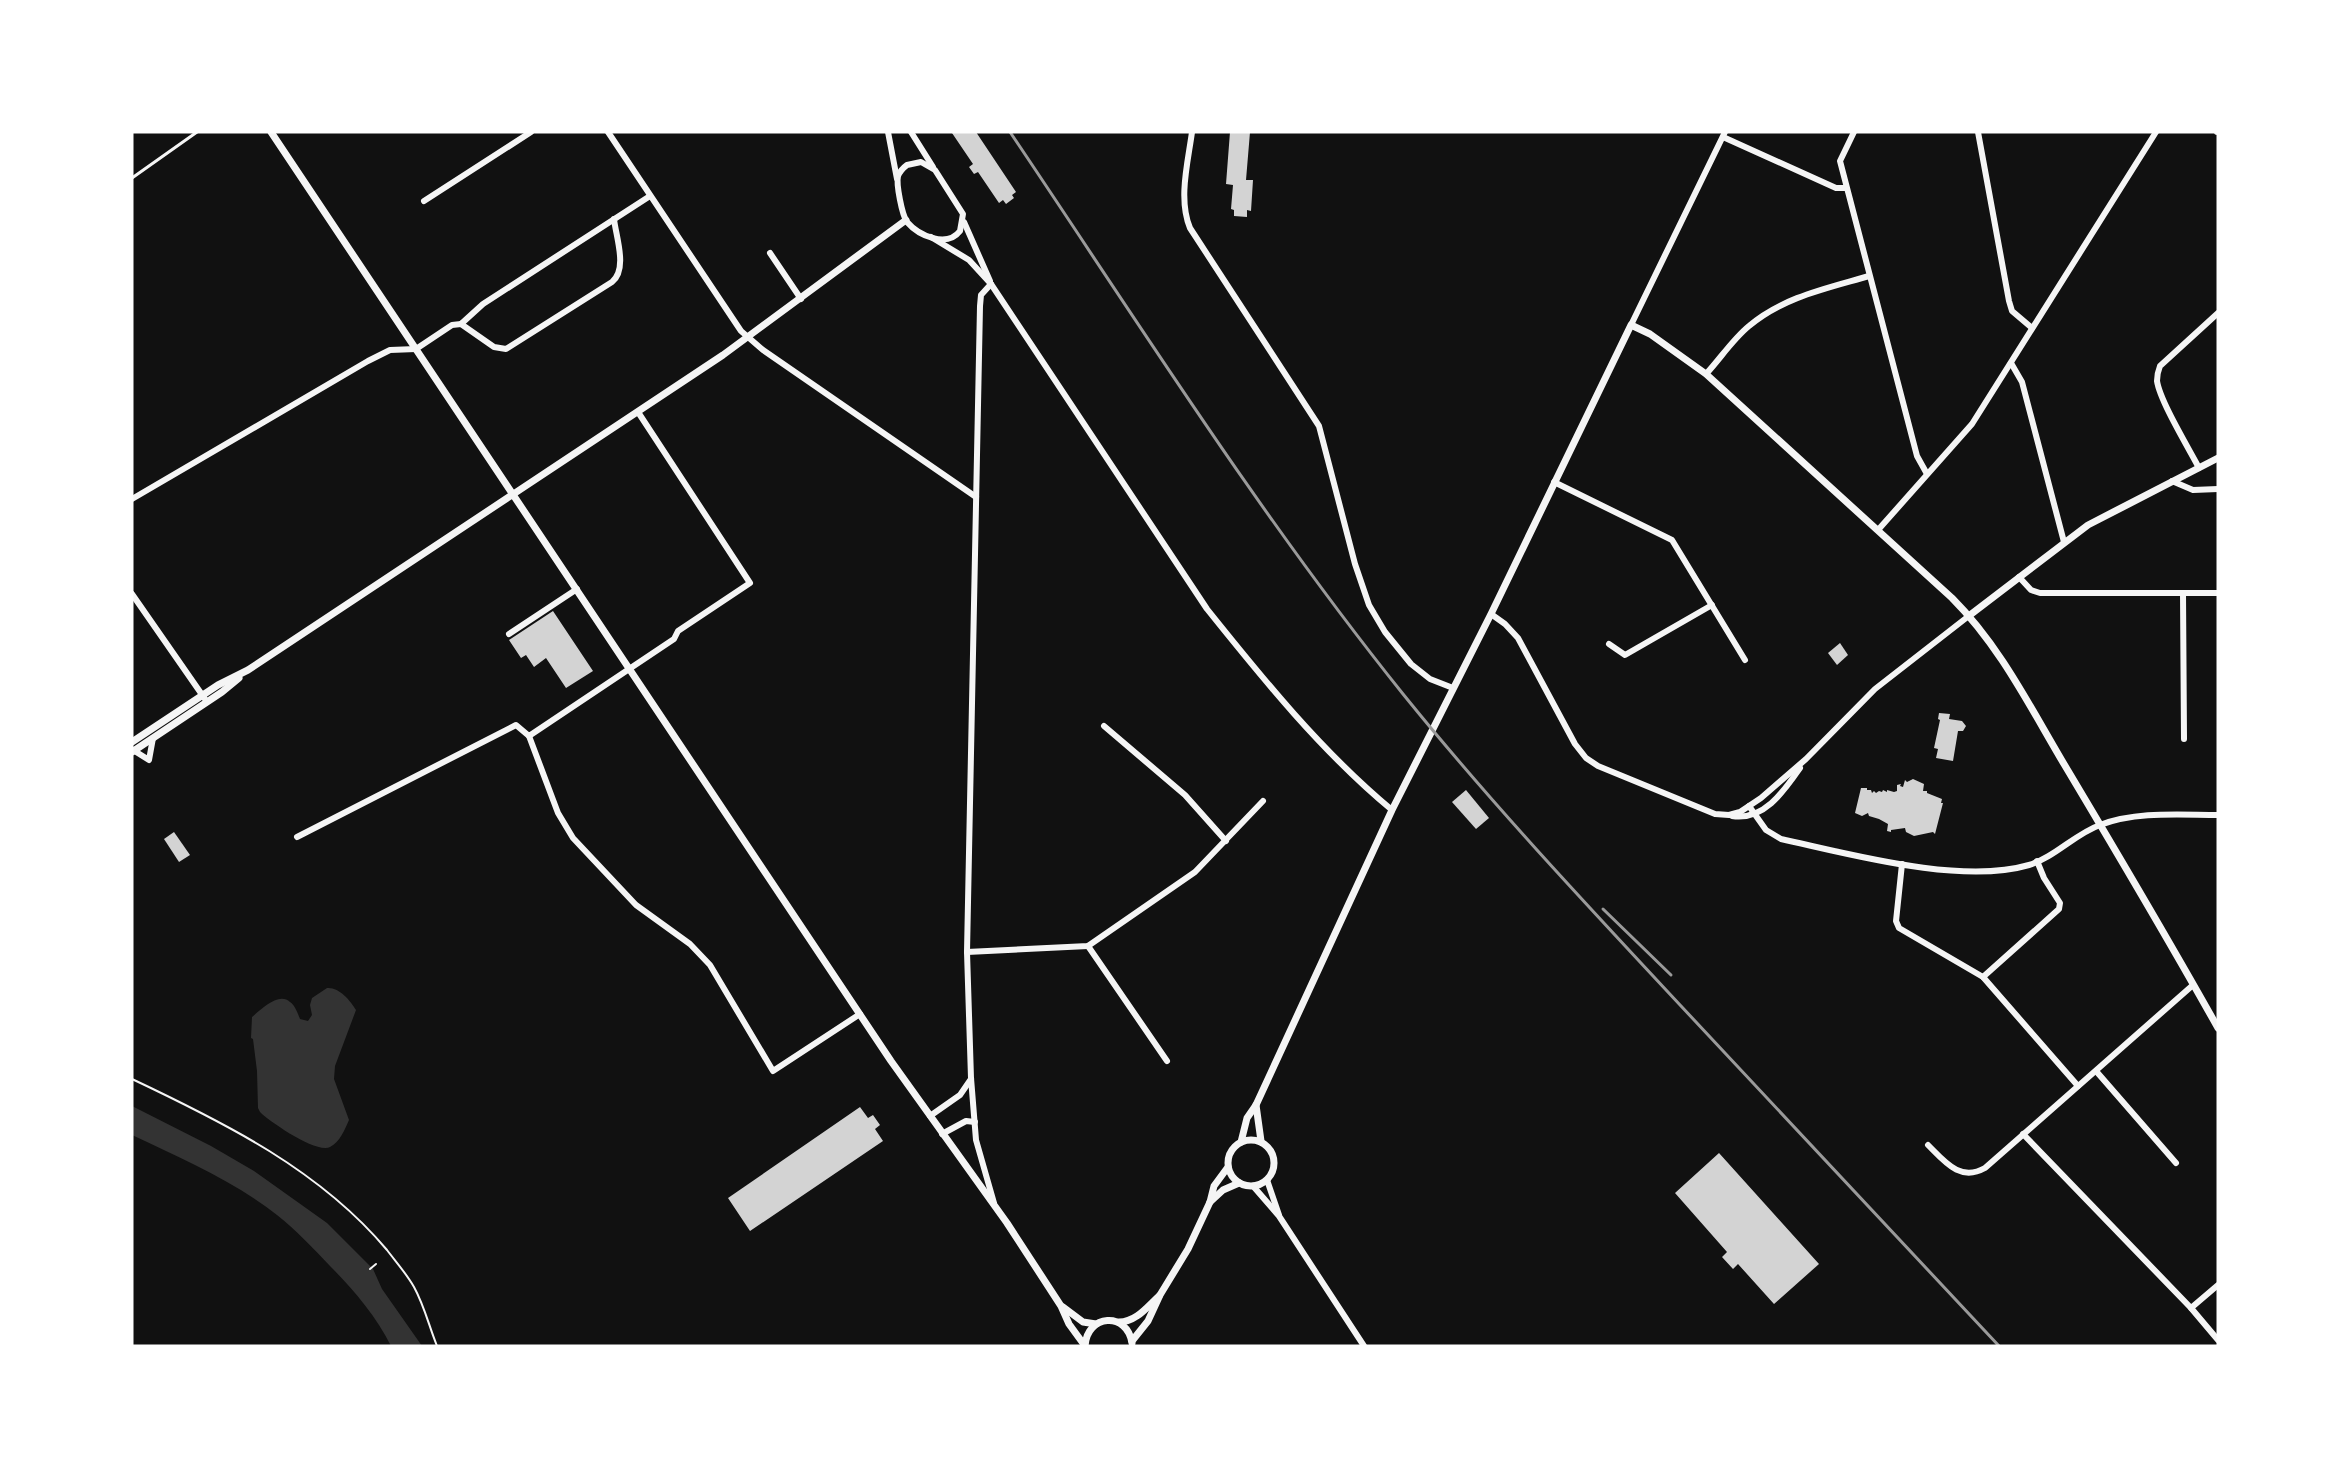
<svg xmlns="http://www.w3.org/2000/svg" width="2350" height="1478" font-family="Overpass,sans-serif">
	<style>
		.water { fill: #333 }
		.building { fill: #d3d3d3 }
		.lines { fill: none; stroke-linecap: round; stroke-linejoin: round }
		.path { stroke: #f5f5f5; stroke-width: 2 }
		.service { stroke: #f5f5f5; stroke-width: 3 }
		.minor { stroke: #f5f5f5; stroke-width: 6 }
		.tertiary { stroke: #f5f5f5; stroke-width: 7 }
		.rail { stroke: #9a9a9a; stroke-width: 3 }
	</style>
	<rect width="100%" height="100%" fill="#111"/>
	<g class="water">
		<path d="M327,988C339,987 350,1000 356,1010L335,1066L334,1079L349,1120C345,1129 340,1142 330,1147C317,1154 270,1122 260,1112L258,1108L257,1071L253,1039L251,1038L252,1017C260,1010 279,991 290,1002C295,1005 298,1014 300,1019L308,1021L312,1015L310,1005L312,998Z"/>
		<path d="M132,1106L211,1146L254,1171L327,1223L373,1269L382,1289L422,1346H391C376,1316 353,1289 330,1266C313,1248 296,1230 277,1215C234,1181 181,1158 132,1135Z"/>
	</g>
	<g class="building">
		<path d="M954,132H976L1016,192L1012,195L1014,198L1006,204L1003,200L999,203L978,172L974,174L969,167L973,164L952,133Z"/>
		<path d="M1230,132H1250L1246,180H1253L1251,211L1247,210V217L1234,216V210L1231,209L1233,185L1226,184Z"/>
		<path d="M553,611L593,671L566,688L546,658L534,667L526,655L521,658L509,640Z"/>
		<path d="M1840,643L1848,655L1837,665L1828,653Z"/>
		<path d="M1939,713L1950,714L1949,719L1962,721L1966,726L1963,731H1958L1953,761L1936,758L1938,749L1934,748L1940,720L1938,719Z"/>
		<path d="M1913,779L1924,784L1923,791H1927V793L1942,799L1941,803H1943L1935,834L1933,832L1914,836L1906,832L1905,828L1891,830V832L1887,831L1888,824L1879,819L1869,816L1868,813L1862,816L1855,813L1861,788H1867V790H1871L1872,793L1874,791L1876,793L1879,791L1882,792L1883,790L1887,792V790L1894,792L1897,791V785L1901,784L1900,786L1903,787L1905,780L1907,782Z"/>
		<path d="M1466,790L1489,818L1476,829L1452,802Z"/>
		<path d="M174,832L190,855L179,862L164,839Z"/>
		<path d="M860,1107L868,1118L873,1115L880,1125L875,1129L883,1141L750,1231L728,1198Z"/>
		<path d="M1719,1153L1819,1264L1774,1304L1738,1264L1733,1269L1722,1257L1727,1252L1675,1193Z"/>
	</g>
	<g class="lines">
		<g class="path">
			<path d="M132,1079C225,1123 320,1170 387,1250C396,1262 406,1273 414,1287C424,1305 429,1326 437,1346"/>
			<path d="M370,1269L376,1264"/>
		</g>
		<path class="service" d="M132,178L197,132"/>
		<g class="minor">
			<path d="M608,132L741,331L763,350L976,497"/>
			<path d="M888,132L897,179"/>
			<path d="M911,132L933,167"/>
			<path d="M1192,132C1188,162 1178,199 1190,228L1319,426L1355,564L1369,605L1385,632L1411,664L1430,679L1453,688"/>
			<path d="M1854,132L1840,161L1917,456L1927,474"/>
			<path d="M1978,132L2009,301L2012,311L2032,328"/>
			<path d="M2217,132H2218"/>
			<path d="M1723,137L1836,188H1846"/>
			<path d="M921,162L935,170L963,214L960,231C947,248 919,236 907,222C902,215 896,184 898,176C900,171 903,168 907,165Z"/>
			<path d="M424,201L531,132"/>
			<path d="M964,222L990,281"/>
			<path d="M931,237L969,260L991,284L1207,609C1263,679 1322,752 1392,810"/>
			<path d="M770,253L801,299"/>
			<path d="M991,284L981,295L980,306L967,952L971,1078L976,1140L994,1203"/>
			<path d="M461,324L494,347L506,349L612,282C628,269 616,237 614,219"/>
			<path d="M1631,325L1725,132"/>
			<path d="M2011,363L2022,382L2064,542"/>
			<path d="M1706,374C1720,359 1733,339 1749,326C1783,297 1828,288 1869,276"/>
			<path d="M2199,468C2188,447 2160,401 2157,381C2157,376 2158,371 2160,366L2218,313"/>
			<path d="M2172,481L2193,490L2218,489"/>
			<path d="M1554,482L1672,540L1745,660"/>
			<path d="M132,499L368,361L390,350L416,349L452,325L461,324L483,304L650,196"/>
			<path d="M1878,530L1972,424L2156,132"/>
			<path d="M2019,577L2031,590L2040,593H2218"/>
			<path d="M2183,593L2184,739"/>
			<path d="M132,594L205,699"/>
			<path d="M1491,614L1505,624L1518,638L1575,744L1586,758L1598,766L1715,814L1729,815L1740,812L1761,798L1806,759L1875,689L1970,615"/>
			<path d="M509,634L577,589"/>
			<path d="M1609,644L1625,655L1712,605"/>
			<path d="M1104,726L1185,795L1226,841"/>
			<path d="M529,736L558,813L573,838L636,905L690,944L710,965L773,1071L860,1014"/>
			<path d="M133,750L149,760L153,738"/>
			<path d="M1749,806L1766,830L1781,839C1850,854 1961,885 2029,865C2055,857 2075,834 2100,825C2137,811 2180,815 2218,815"/>
			<path d="M1732,816C1764,821 1784,791 1800,768"/>
			<path d="M297,837L516,725L529,736L674,639L678,631L750,583L638,412"/>
			<path d="M1902,864L1896,921L1899,928L1983,977L2078,1086"/>
			<path d="M1088,946L1167,1061"/>
			<path d="M967,952L1088,946L1195,872L1263,801"/>
			<path d="M1983,977L2059,909L2060,903L2044,878L2037,861"/>
			<path d="M2096,1071L2176,1163"/>
			<path d="M930,1116L960,1095L971,1079"/>
			<path d="M942,1134L966,1121L975,1122"/>
			<path d="M2023,1134L2191,1308L2218,1340"/>
			<path d="M1928,1145C1945,1162 1960,1182 1985,1168L2193,985"/>
			<path d="M1267,1180L1279,1215"/>
			<path d="M1253,1186L1279,1216L1364,1346"/>
			<path d="M2191,1308L2218,1285"/>
		</g>
		<g class="tertiary">
			<path d="M271,132L891,1061L1007,1223L1061,1306L1069,1324L1085,1346"/>
			<path d="M1970,615L2088,525L2218,458"/>
			<path d="M132,742L218,685L248,670L723,355L906,220"/>
			<path d="M132,752L222,692L239,678"/>
			<path d="M1256,1105L1261,1141"/>
			<circle cx="1251" cy="1163" r="23"/>
			<path d="M1241,1142L1247,1118L1256,1105L1392,810L1491,614L1631,325L1650,334L1706,374L1952,598C2000,646 2030,707 2064,764C2116,851 2168,939 2218,1028"/>
			<path d="M1210,1202L1223,1190L1239,1183"/>
			<path d="M1063,1307L1083,1322L1096,1324"/>
			<path d="M1119,1322C1136,1322 1147,1307 1159,1296"/>
			<path d="M1132,1341L1148,1321L1160,1295L1188,1249L1210,1202L1214,1186L1228,1167"/>
			<path d="M1085,1346C1087,1314 1127,1311 1132,1343"/>
		</g>
		<g class="rail">
			<path d="M1010,132C1138,322 1260,516 1403,694C1491,803 1586,904 1681,1006C1787,1119 1893,1232 1999,1346"/>
			<path d="M1603,909L1671,975"/>
		</g>
	</g>
	<rect width="2350" height="1478" fill="none" stroke="#ffffff" stroke-width="267"/>
</svg>
